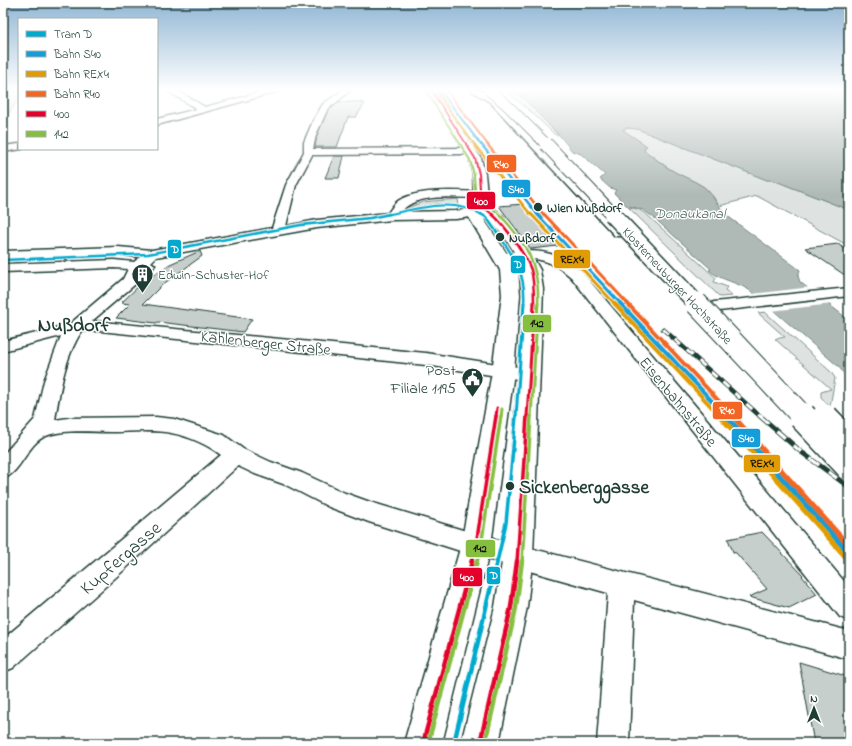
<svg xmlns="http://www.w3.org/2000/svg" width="852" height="746" font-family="'Indie Flower',sans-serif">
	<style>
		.green { fill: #dee3e2; stroke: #7e908b }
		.water { fill: #afbab7; stroke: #758883 }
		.pier { fill: #fff }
		.building { fill: #c7cfcc; stroke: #1f3d34 }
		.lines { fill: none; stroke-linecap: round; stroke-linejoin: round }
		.minor-casing { stroke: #1f3d34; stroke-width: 3 }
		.major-casing { stroke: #1f3d34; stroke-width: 3 }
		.minor { fill: #fff; fill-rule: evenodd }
		.major { fill: #fff; fill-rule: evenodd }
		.rail-far1-casing { stroke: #1f3d34; stroke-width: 4.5 }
		.rail-casing { stroke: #1f3d34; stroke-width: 5 }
		.rail-far1 { stroke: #fff; stroke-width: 3; stroke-dasharray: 8; stroke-linecap: butt }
		.rail { stroke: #fff; stroke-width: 3.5; stroke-dasharray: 11; stroke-linecap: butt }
		.highway-bridge-far4-casing { stroke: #1f3d34; stroke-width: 12; stroke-linecap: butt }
		.highway-bridge-far3-casing { stroke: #1f3d34; stroke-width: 15; stroke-linecap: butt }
		.highway-bridge-far2-casing { stroke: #1f3d34; stroke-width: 19; stroke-linecap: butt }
		.highway-bridge-far1-casing { stroke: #1f3d34; stroke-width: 24; stroke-linecap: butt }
		.highway-bridge-casing { stroke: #1f3d34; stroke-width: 30; stroke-linecap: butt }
		.highway-bridge-far4 { stroke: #fff; stroke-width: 10 }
		.highway-bridge-far3 { stroke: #fff; stroke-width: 13 }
		.highway-bridge-far2 { stroke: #fff; stroke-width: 16 }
		.highway-bridge-far1 { stroke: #fff; stroke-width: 22 }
		.highway-bridge { stroke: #fff; stroke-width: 27 }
		.bus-1-far5-casing { stroke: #fff; stroke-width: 3 }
		.bus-1-far4-casing { stroke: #fff; stroke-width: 4 }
		.bus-1-far3-casing { stroke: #fff; stroke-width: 5 }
		.bus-1-far2-casing { stroke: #fff; stroke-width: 6 }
		.bus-1-far1-casing { stroke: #fff; stroke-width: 6 }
		.bus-1-casing { stroke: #fff; stroke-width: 8 }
		.bus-2-far5-casing { stroke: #fff; stroke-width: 3 }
		.bus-2-far4-casing { stroke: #fff; stroke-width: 4 }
		.bus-2-far3-casing { stroke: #fff; stroke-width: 5 }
		.bus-2-far2-casing { stroke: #fff; stroke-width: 6 }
		.bus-2-far1-casing { stroke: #fff; stroke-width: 6 }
		.bus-2-casing { stroke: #fff; stroke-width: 8 }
		.bus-1-far5 { stroke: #e4002b; stroke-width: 1.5 }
		.bus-1-far4 { stroke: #e4002b; stroke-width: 2 }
		.bus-1-far3 { stroke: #e4002b; stroke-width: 2.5 }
		.bus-1-far2 { stroke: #e4002b; stroke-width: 3 }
		.bus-1-far1 { stroke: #e4002b; stroke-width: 3.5 }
		.bus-1 { stroke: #e4002b; stroke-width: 4.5 }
		.bus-2-far5 { stroke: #86bf3f; stroke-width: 1.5 }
		.bus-2-far4 { stroke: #86bf3f; stroke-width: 2 }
		.bus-2-far3 { stroke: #86bf3f; stroke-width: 2.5 }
		.bus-2-far2 { stroke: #86bf3f; stroke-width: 3 }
		.bus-2-far1 { stroke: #86bf3f; stroke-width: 3.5 }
		.bus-2 { stroke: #86bf3f; stroke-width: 4.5 }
		.rail-1-far4-casing { stroke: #fff; stroke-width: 3.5 }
		.rail-1-far3-casing { stroke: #fff; stroke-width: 4.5 }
		.rail-1-far2-casing { stroke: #fff; stroke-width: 5.5 }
		.rail-1-far1-casing { stroke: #fff; stroke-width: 7 }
		.rail-1-casing { stroke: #fff; stroke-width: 8 }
		.rail-2-far4-casing { stroke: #fff; stroke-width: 3.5 }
		.rail-2-far3-casing { stroke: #fff; stroke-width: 4.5 }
		.rail-2-far2-casing { stroke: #fff; stroke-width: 5.5 }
		.rail-2-far1-casing { stroke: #fff; stroke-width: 7 }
		.rail-2-casing { stroke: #fff; stroke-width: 8 }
		.rail-3-far4-casing { stroke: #fff; stroke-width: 3.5 }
		.rail-3-far3-casing { stroke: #fff; stroke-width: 4.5 }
		.rail-3-far2-casing { stroke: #fff; stroke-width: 5.5 }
		.rail-3-far1-casing { stroke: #fff; stroke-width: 7 }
		.rail-3-casing { stroke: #fff; stroke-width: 8 }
		.rail-1-far4 { stroke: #159dd9; stroke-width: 2 }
		.rail-1-far3 { stroke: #159dd9; stroke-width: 2.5 }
		.rail-1-far2 { stroke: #159dd9; stroke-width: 3 }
		.rail-1-far1 { stroke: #159dd9; stroke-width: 4 }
		.rail-1 { stroke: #159dd9; stroke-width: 5 }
		.rail-2-far4 { stroke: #e19c05; stroke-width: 2 }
		.rail-2-far3 { stroke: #e19c05; stroke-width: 2.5 }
		.rail-2-far2 { stroke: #e19c05; stroke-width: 3 }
		.rail-2-far1 { stroke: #e19c05; stroke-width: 4 }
		.rail-2 { stroke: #e19c05; stroke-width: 5 }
		.rail-3-far4 { stroke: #f26522; stroke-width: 2 }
		.rail-3-far3 { stroke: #f26522; stroke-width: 2.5 }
		.rail-3-far2 { stroke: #f26522; stroke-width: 3 }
		.rail-3-far1 { stroke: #f26522; stroke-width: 4 }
		.rail-3 { stroke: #f26522; stroke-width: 5 }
		.tram-1-far4-casing { stroke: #fff; stroke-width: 4 }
		.tram-1-far3-casing { stroke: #fff; stroke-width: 5 }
		.tram-1-far2-casing { stroke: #fff; stroke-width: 6 }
		.tram-1-far1-casing { stroke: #fff; stroke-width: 6 }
		.tram-1-casing { stroke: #fff; stroke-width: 8 }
		.tram-1-far4 { stroke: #00a9ce; stroke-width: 2 }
		.tram-1-far3 { stroke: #00a9ce; stroke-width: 2.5 }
		.tram-1-far2 { stroke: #00a9ce; stroke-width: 3 }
		.tram-1-far1 { stroke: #00a9ce; stroke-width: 3.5 }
		.tram-1 { stroke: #00a9ce; stroke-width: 4.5 }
		.stop-dot { fill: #1f3d34; stroke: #fff; stroke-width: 1.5 }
		.labels { text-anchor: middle; stroke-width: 3; stroke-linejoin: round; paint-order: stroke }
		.far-stop-label { font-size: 13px; font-weight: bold; fill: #1f3d34; stroke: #fff; text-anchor: start }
		.far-poi-label { font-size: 13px; fill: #1f3d34; stroke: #fff; text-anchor: start }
		.far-street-label { font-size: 13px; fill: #1f3d34; stroke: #fff }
		.far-water-label { font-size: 14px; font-style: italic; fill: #4a625b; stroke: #fff }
		.street-label { font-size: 16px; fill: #1f3d34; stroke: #fff }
		.poi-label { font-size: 16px; fill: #1f3d34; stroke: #fff; text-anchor: end }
		.near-stop-label { font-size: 19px; font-weight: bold; fill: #1f3d34; stroke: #fff; text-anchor: start }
		.near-street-label { font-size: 19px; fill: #1f3d34; stroke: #fff }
		.district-label { font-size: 20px; font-weight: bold; fill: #1f3d34; stroke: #fff }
		.line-badge { stroke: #fff; stroke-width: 1.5 }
		.badge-label { font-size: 11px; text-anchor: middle; font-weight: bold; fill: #fff }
		.pale-badge-label { font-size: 11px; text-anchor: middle; font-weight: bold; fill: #111 }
	</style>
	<rect width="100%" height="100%" fill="#fff"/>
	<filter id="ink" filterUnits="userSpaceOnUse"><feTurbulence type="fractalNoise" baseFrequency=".025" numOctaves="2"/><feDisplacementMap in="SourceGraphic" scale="8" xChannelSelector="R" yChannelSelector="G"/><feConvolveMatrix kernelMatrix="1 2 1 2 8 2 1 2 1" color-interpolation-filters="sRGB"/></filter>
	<g filter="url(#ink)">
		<g class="green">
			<path d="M3,90H19V98L7,116H3Z"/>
			<path d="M504,90C523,90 545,122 558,135H555L529,110Z"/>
			<path d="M624,128L637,129L767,180H773L849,210V246L757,196L719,206C706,182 693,183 673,171C663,165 654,157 645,151L644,148L623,130Z"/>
			<path d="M458,199L459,206L436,204L404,210L405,206L410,207L423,202L433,201Z"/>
			<path d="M628,207L638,209L646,214L716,278L714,282L727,287L725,290L732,296L720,297Z"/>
			<path d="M765,312L831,372L835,378L830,407L821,397V392L831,389L775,339L785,337L758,313Z"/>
		</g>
		<path class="water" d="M512,90H849V210L773,180H767L637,129L627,128L623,130L647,146L644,148L645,151C654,157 663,166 673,171C683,177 694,180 704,187C713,194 716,205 724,211L722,212L800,270L798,276L800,282L849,320V405L846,402C848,385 850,380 838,366L752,292C739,282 721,281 709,270L711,269L653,217L643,210L626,205L614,193L616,190L610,188L600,179L605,175L581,154L572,151L560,136L523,98Z"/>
		<path class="pier" d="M811,287L832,304L771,311L752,294Z"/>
		<g class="building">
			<path d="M339,102H361L360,103H365L356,117H348L337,147H315L317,135L328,111Z"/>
			<path d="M334,156H344L339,178H325Z"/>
			<path d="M524,204L558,246L531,249L499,206Z"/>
			<path d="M838,244L849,252V278L805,248Z"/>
			<path d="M200,251L202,256L162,285L143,304L252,319L243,332L158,322L156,323L116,318L130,304L121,303L144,281L170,264Z"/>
			<path d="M762,532L803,575L802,576L817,594L789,608L749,597L767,589L736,553L733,552L728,539Z"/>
			<path d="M799,662L849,677V743H814Z"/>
		</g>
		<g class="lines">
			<defs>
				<g id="minor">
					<path d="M166,90H176L205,107L270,90H284L157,125V119L197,109Z"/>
					<path d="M343,90H351L327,110L316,135L313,149L471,148L476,151L471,154L312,155L296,185L286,226L317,220L388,213C391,209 394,204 398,201C416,188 459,191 480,192L484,193L486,195L484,197L480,198C457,198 416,192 401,212L456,211L489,207L493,208L495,211L493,214L456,219L392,220L317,228L156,257L151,262L155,265L153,268L142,270L141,271L146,275L92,321L426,353L530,369L536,371L539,375L536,379L530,381L426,365L100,331H82C65,356 60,390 55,420L68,418L156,417L174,419L224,435L243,449L271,462L302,473L345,493L370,502L476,534L849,631V659L634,600L629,743H597L608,593L476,556L369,522L329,507L286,485L255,474L238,466L124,570L13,668L3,672V639L221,455C208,445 189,436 171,433C151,429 130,432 110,432C90,432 65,429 46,436C27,443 22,472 3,479V455L35,419L44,381L61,336L3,351V341L45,331L71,323L123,279L128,269L114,268L3,272V264L114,260L134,262L140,257L118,255L3,259V251L118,247L152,250L272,228L286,185L304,152V142L313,121L323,104Z"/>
					<path d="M470,90H480L496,98L625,230L626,233L625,236H615L490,102Z"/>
					<path d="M19,144V149H22L3,152V146Z"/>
					<path d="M522,251C546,250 563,256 581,271L849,587V621L840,617L571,277C547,256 531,257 501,261L496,260L494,257L496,254Z"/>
					<path d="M849,288V296L719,311C714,317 711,318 703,316L701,313L709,304L714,302Z"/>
				</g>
				<path id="major" d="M427,90H436L481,158L485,174L488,204L503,216L531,254L540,270L543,289L533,556L527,607L499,743H461L495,607L503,556L525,289C524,283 524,276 522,270C517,251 497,226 482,213L485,221L518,270L520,295L514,372L491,545L442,743H404L461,545L492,372L502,295L500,270L467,214L474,205L473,174L469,158Z"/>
			</defs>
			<use href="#minor" class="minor-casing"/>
			<use href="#major" class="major-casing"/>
			<use href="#minor" class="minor"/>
			<use href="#major" class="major"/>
			<defs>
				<path id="rail-far1" d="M663,329L761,417"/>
				<path id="rail" d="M760,416L800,451L849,487"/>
			</defs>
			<use href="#rail-far1" class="rail-far1-casing"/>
			<use href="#rail" class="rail-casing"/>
			<use href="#rail-far1" class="rail-far1"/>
			<use href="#rail" class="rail"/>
			<defs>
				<path id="highway-bridge-far4" d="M489,90L507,105L547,145"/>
				<path id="highway-bridge-far3" d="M546,144L613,215"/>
				<path id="highway-bridge-far2" d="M612,214L697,304"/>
				<path id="highway-bridge-far1" d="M696,303L803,417"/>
				<g id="highway-bridge">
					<path d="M802,416L849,466"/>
					<path d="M825,418L849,443"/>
				</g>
			</defs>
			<use href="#highway-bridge-far4" class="highway-bridge-far4-casing"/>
			<use href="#highway-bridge-far3" class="highway-bridge-far3-casing"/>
			<use href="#highway-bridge-far2" class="highway-bridge-far2-casing"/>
			<use href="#highway-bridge-far1" class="highway-bridge-far1-casing"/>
			<use href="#highway-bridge" class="highway-bridge-casing"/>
			<use href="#highway-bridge-far4" class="highway-bridge-far4"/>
			<use href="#highway-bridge-far3" class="highway-bridge-far3"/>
			<use href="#highway-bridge-far2" class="highway-bridge-far2"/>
			<use href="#highway-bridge-far1" class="highway-bridge-far1"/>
			<use href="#highway-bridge" class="highway-bridge"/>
			<defs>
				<path id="bus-1-far5" d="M431,90L467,145"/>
				<g id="bus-1-far4">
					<path d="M466,144L475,158L479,174L481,205"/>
					<path d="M481,205L493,215"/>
				</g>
				<path id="bus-1-far3" d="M492,214C504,224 526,255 531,270C534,280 534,293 534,304"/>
				<g id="bus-1-far2">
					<path d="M496,417L497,408"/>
					<path d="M527,417L534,303"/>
				</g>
				<g id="bus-1-far1">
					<path d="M471,562L476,545L496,416"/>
					<path d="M517,562L527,416"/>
				</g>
				<g id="bus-1">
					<path d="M423,743L472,561"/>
					<path d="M480,743L511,607L517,561"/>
				</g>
				<path id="bus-2-far5" d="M427,93L461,145"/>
				<g id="bus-2-far4">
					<path d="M460,144L470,160L474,175L476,205"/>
					<path d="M484,201L500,215"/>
				</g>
				<path id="bus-2-far3" d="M499,214C525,241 540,265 538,304"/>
				<g id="bus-2-far2">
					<path d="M501,417L502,409"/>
					<path d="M531,417L538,303"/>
				</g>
				<g id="bus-2-far1">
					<path d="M477,562L481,546L501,416"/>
					<path d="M522,562L531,416"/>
				</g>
				<g id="bus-2">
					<path d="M428,743L477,561"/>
					<path d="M485,743L516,608L522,561"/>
				</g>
			</defs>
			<use href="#bus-1-far5" class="bus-1-far5-casing"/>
			<use href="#bus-1-far4" class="bus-1-far4-casing"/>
			<use href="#bus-1-far3" class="bus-1-far3-casing"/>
			<use href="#bus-1-far2" class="bus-1-far2-casing"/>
			<use href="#bus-1-far1" class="bus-1-far1-casing"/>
			<use href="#bus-1" class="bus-1-casing"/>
			<use href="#bus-2-far5" class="bus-2-far5-casing"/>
			<use href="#bus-2-far4" class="bus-2-far4-casing"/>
			<use href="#bus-2-far3" class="bus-2-far3-casing"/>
			<use href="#bus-2-far2" class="bus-2-far2-casing"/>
			<use href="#bus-2-far1" class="bus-2-far1-casing"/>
			<use href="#bus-2" class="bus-2-casing"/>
			<use href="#bus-1-far5" class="bus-1-far5"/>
			<use href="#bus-1-far4" class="bus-1-far4"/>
			<use href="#bus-1-far3" class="bus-1-far3"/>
			<use href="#bus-1-far2" class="bus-1-far2"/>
			<use href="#bus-1-far1" class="bus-1-far1"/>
			<use href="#bus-1" class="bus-1"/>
			<use href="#bus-2-far5" class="bus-2-far5"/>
			<use href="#bus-2-far4" class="bus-2-far4"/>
			<use href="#bus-2-far3" class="bus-2-far3"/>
			<use href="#bus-2-far2" class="bus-2-far2"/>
			<use href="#bus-2-far1" class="bus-2-far1"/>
			<use href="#bus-2" class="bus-2"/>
			<defs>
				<path id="rail-1-far4" d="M440,90L481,145"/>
				<path id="rail-1-far3" d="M481,144L538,215"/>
				<path id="rail-1-far2" d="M537,214L621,304"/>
				<path id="rail-1-far1" d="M620,303L727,417"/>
				<path id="rail-1" d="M726,416L849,553"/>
				<path id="rail-2-far4" d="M436,93L475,145"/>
				<path id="rail-2-far3" d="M474,144L531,215"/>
				<path id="rail-2-far2" d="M531,214L615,304"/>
				<path id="rail-2-far1" d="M614,303L721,417"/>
				<path id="rail-2" d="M720,416L845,556"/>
				<path id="rail-3-far4" d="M446,90L488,145"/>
				<path id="rail-3-far3" d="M487,144L544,215"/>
				<path id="rail-3-far2" d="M544,214L628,304"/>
				<path id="rail-3-far1" d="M627,303L734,417"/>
				<path id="rail-3" d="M733,416L849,546"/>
			</defs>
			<use href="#rail-1-far4" class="rail-1-far4-casing"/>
			<use href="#rail-1-far3" class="rail-1-far3-casing"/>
			<use href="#rail-1-far2" class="rail-1-far2-casing"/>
			<use href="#rail-1-far1" class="rail-1-far1-casing"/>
			<use href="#rail-1" class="rail-1-casing"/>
			<use href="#rail-2-far4" class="rail-2-far4-casing"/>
			<use href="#rail-2-far3" class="rail-2-far3-casing"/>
			<use href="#rail-2-far2" class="rail-2-far2-casing"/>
			<use href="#rail-2-far1" class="rail-2-far1-casing"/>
			<use href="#rail-2" class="rail-2-casing"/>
			<use href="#rail-3-far4" class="rail-3-far4-casing"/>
			<use href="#rail-3-far3" class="rail-3-far3-casing"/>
			<use href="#rail-3-far2" class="rail-3-far2-casing"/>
			<use href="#rail-3-far1" class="rail-3-far1-casing"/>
			<use href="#rail-3" class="rail-3-casing"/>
			<use href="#rail-1-far4" class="rail-1-far4"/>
			<use href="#rail-1-far3" class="rail-1-far3"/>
			<use href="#rail-1-far2" class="rail-1-far2"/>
			<use href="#rail-1-far1" class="rail-1-far1"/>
			<use href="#rail-1" class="rail-1"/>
			<use href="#rail-2-far4" class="rail-2-far4"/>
			<use href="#rail-2-far3" class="rail-2-far3"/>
			<use href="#rail-2-far2" class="rail-2-far2"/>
			<use href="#rail-2-far1" class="rail-2-far1"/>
			<use href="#rail-2" class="rail-2"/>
			<use href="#rail-3-far4" class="rail-3-far4"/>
			<use href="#rail-3-far3" class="rail-3-far3"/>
			<use href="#rail-3-far2" class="rail-3-far2"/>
			<use href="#rail-3-far1" class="rail-3-far1"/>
			<use href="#rail-3" class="rail-3"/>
			<defs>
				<path id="tram-1-far4" d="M385,215C416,209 453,197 482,215"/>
				<g id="tram-1-far3">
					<path d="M481,214L487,218C506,247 527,267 524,304"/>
					<path d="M3,260L148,254L301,225L370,218L390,214"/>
				</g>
				<path id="tram-1-far2" d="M516,417L524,303"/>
				<path id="tram-1-far1" d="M497,562L506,523L516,416"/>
				<path id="tram-1" d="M454,743L497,561"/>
			</defs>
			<use href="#tram-1-far4" class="tram-1-far4-casing"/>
			<use href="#tram-1-far3" class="tram-1-far3-casing"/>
			<use href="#tram-1-far2" class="tram-1-far2-casing"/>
			<use href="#tram-1-far1" class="tram-1-far1-casing"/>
			<use href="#tram-1" class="tram-1-casing"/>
			<use href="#tram-1-far4" class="tram-1-far4"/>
			<use href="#tram-1-far3" class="tram-1-far3"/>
			<use href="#tram-1-far2" class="tram-1-far2"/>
			<use href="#tram-1-far1" class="tram-1-far1"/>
			<use href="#tram-1" class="tram-1"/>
		</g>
	</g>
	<linearGradient id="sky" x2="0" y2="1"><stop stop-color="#91b6d4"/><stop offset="0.46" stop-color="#fff"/><stop offset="1" stop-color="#fff" stop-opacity="0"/></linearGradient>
	<rect width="852" height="195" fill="url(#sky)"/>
	<defs>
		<symbol id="building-pin" viewBox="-11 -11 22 30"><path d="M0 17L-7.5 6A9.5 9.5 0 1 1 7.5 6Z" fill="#1f3d34" stroke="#fff"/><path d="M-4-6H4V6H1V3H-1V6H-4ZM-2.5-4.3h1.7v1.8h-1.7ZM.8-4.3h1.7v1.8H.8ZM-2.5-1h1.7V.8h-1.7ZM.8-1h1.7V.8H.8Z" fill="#fff"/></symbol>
		<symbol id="civic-pin" viewBox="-11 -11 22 30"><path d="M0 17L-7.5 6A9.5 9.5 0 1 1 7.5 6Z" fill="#1f3d34" stroke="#fff"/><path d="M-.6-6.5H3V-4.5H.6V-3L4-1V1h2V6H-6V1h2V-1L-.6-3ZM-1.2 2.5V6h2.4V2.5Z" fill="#fff"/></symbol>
	</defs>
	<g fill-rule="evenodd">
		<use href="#building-pin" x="130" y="262" width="25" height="34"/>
		<use href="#civic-pin" x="460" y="366" width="25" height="34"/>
	</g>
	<g class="stop-dot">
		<circle cx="538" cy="207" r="5"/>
		<circle cx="500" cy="237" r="5"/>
		<circle cx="510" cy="486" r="5"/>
	</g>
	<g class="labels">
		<g class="far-stop-label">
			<text x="547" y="212">Wien Nußdorf</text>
			<text x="509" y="242">Nußdorf</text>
		</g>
		<g class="far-poi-label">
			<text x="158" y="279">Edwin-Schuster-Hof</text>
		</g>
		<g class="far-street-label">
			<text transform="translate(678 285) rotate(47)" y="5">Klosterneuburger Hochstraße</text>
		</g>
		<g class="far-water-label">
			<text x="690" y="218">Donaukanal</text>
		</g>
		<g class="street-label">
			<text transform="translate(266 342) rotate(6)" y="6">Kahlenberger Straße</text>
			<text transform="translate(679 401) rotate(50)" y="6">Eisenbahnstraße</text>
		</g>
		<g class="poi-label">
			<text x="456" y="375">Post<tspan x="456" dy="18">Filiale 1195</tspan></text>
		</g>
		<g class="near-stop-label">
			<text x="519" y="493">Sickenberggasse</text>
		</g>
		<g class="near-street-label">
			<text transform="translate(120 557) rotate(-41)" y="7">Kupfergasse</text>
		</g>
		<g class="district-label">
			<text x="74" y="331">Nußdorf</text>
		</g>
	</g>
	<g class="line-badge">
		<rect x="486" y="154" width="31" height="19" rx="4" fill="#f26522"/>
		<rect x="501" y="179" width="30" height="19" rx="4" fill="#159dd9"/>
		<rect x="466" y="191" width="30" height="19" rx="4" fill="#e4002b"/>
		<rect x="167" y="239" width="15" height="20" rx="4" fill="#00a9ce"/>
		<rect x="553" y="249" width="38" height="20" rx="4" fill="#e19c05"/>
		<rect x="510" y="255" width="16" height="19" rx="4" fill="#00a9ce"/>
		<rect x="522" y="314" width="30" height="19" rx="4" fill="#86bf3f"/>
		<rect x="712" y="401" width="31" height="19" rx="4" fill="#f26522"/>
		<rect x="731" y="428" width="30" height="20" rx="4" fill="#159dd9"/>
		<rect x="743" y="454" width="38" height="19" rx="4" fill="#e19c05"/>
		<rect x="465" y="539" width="31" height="19" rx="4" fill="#86bf3f"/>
		<rect x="486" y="566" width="15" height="19" rx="4" fill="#00a9ce"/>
		<rect x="452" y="567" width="31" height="20" rx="4" fill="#e4002b"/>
	</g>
	<g class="badge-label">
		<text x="501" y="168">R40</text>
		<text x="516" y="193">S40</text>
		<text x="481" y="205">400</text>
		<text x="175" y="253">D</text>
		<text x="518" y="268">D</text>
		<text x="727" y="414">R40</text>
		<text x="746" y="442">S40</text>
		<text x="494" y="579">D</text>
		<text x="467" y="581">400</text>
	</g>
	<g class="pale-badge-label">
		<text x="572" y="263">REX4</text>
		<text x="537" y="327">142</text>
		<text x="762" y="467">REX4</text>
		<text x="480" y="552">142</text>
	</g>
	<rect width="852" height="746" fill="none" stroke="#fff" stroke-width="16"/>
	<rect x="8" y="8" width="836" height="730" fill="none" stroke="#1f3d34" stroke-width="1.5" filter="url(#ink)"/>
	<rect x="18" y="18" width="140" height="132" fill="#ffffff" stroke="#a5b1ae"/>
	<rect x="26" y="31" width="20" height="6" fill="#00a9ce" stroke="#a5b1ae"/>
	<text x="54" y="38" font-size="12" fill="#1f3d34">Tram D</text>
	<rect x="26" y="51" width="20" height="6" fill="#159dd9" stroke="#a5b1ae"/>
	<text x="54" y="58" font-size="12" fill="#1f3d34">Bahn S40</text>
	<rect x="26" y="71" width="20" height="6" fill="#e19c05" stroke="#a5b1ae"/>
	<text x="54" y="78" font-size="12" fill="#1f3d34">Bahn REX4</text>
	<rect x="26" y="91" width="20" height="6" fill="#f26522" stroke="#a5b1ae"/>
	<text x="54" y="98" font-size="12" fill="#1f3d34">Bahn R40</text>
	<rect x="26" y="111" width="20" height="6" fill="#e4002b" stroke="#a5b1ae"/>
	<text x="54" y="118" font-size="12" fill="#1f3d34">400</text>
	<rect x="26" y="131" width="20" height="6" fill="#86bf3f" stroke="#a5b1ae"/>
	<text x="54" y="138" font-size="12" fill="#1f3d34">142</text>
	<g transform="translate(814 708)" stroke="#ffffff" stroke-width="3" paint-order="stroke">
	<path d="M0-3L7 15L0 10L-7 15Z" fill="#1f3d34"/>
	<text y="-6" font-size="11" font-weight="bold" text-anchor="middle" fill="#1f3d34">N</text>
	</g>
</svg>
